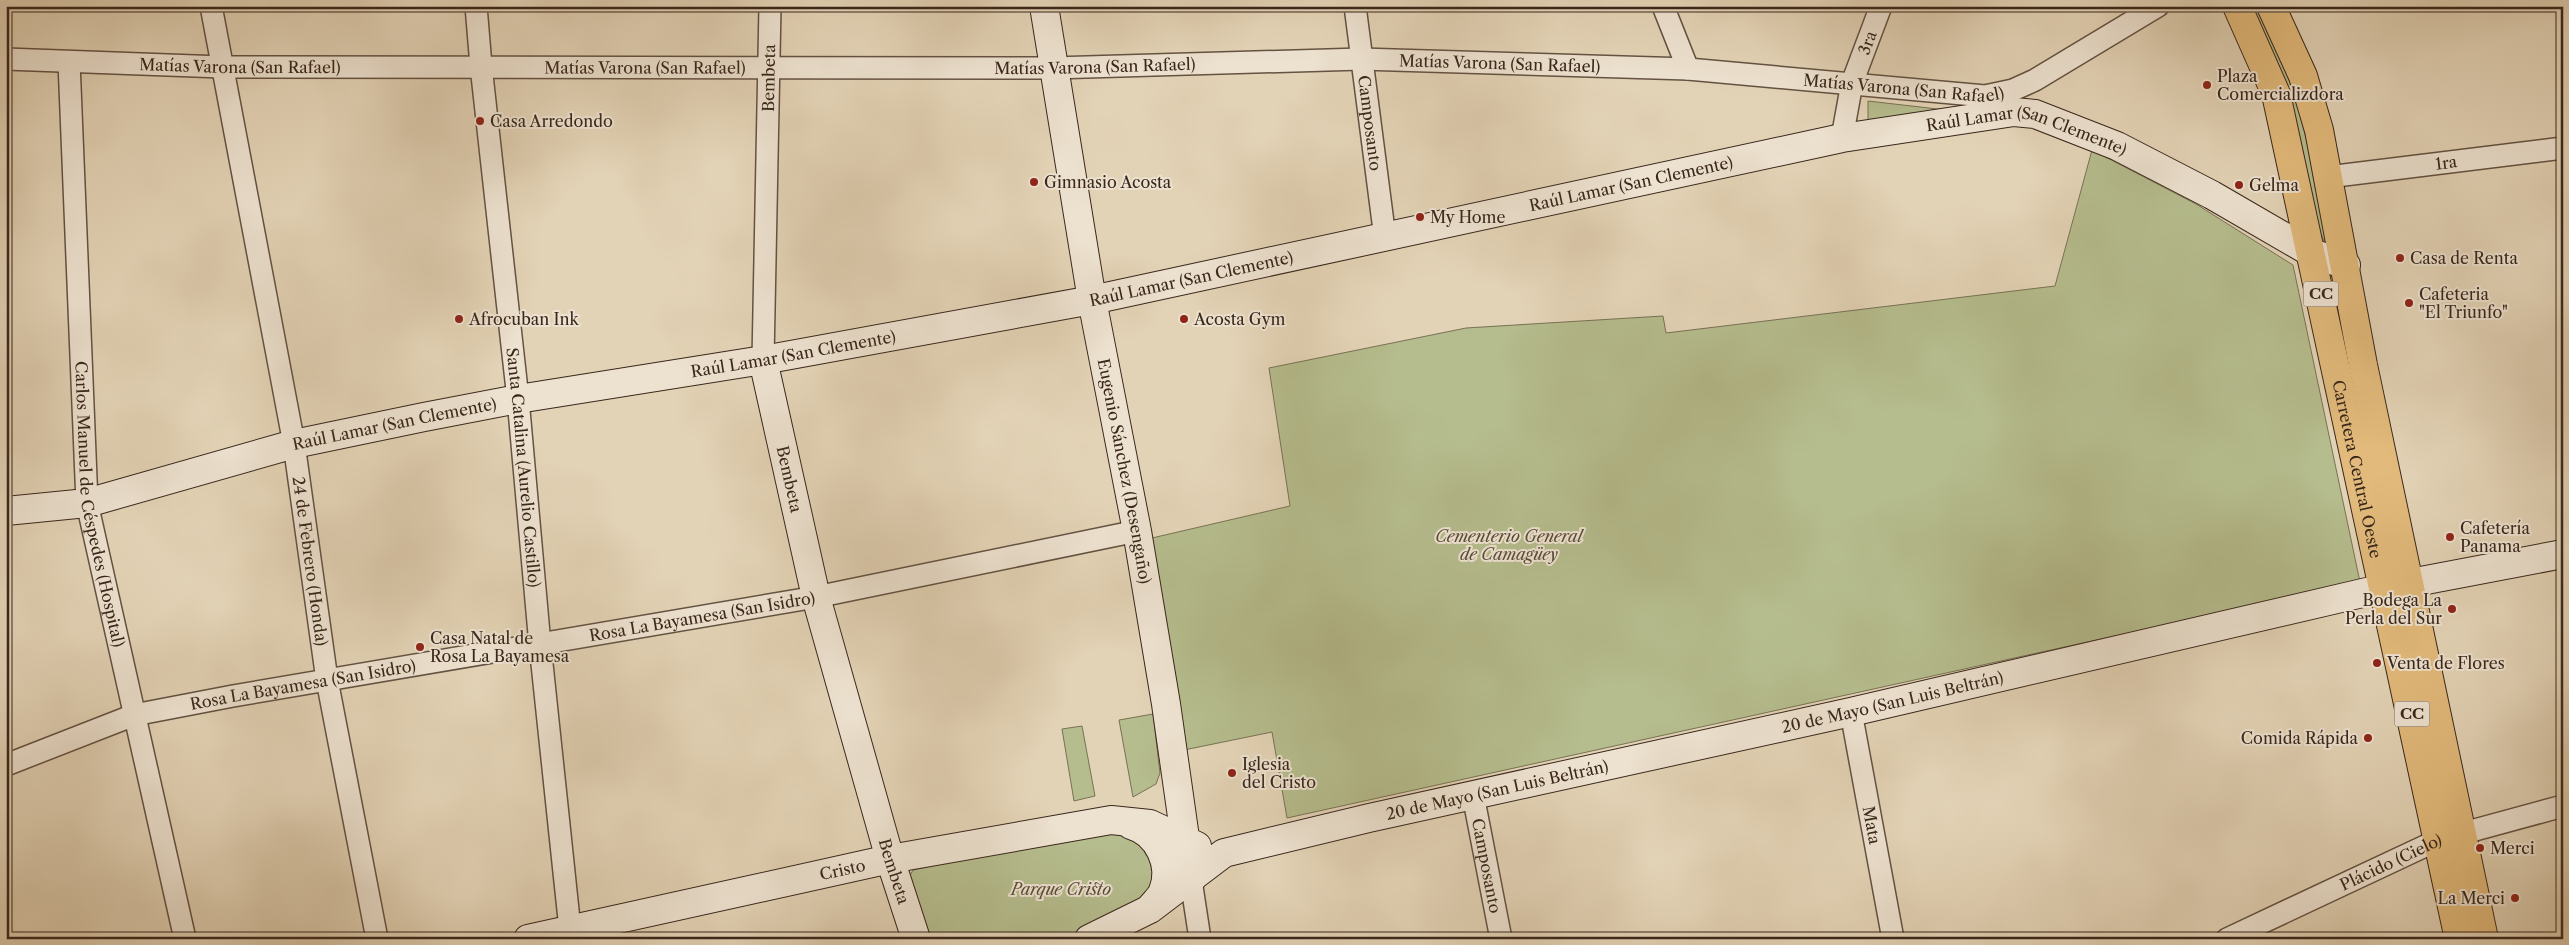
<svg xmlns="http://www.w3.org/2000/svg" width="2569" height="945" font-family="'Libre Caslon Text',serif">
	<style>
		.green { fill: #b5bc8d; stroke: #777254 }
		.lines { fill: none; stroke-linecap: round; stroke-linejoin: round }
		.street-casing { stroke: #645242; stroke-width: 24 }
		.secondary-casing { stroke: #39271c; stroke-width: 30 }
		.primary-casing { stroke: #39271c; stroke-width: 30 }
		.street { stroke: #ede2d0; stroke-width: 21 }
		.secondary { stroke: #ede2d0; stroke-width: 28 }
		.primary { stroke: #e2ba7b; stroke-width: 28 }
		.poi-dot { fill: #8f2418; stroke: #ede2d0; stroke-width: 2 }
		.labels { text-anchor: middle; stroke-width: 4; stroke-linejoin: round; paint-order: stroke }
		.shield { fill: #ede2d0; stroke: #6f5f52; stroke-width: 1 }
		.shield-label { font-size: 15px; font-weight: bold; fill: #39271c }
		.street-label { font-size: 16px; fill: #39271c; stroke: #ede2d0 }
		.poi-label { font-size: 16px; fill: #39271c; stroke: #ede2d0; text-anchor: start }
		.park-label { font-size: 16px; font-style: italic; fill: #584c38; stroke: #ede2d0 }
	</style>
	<rect width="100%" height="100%" fill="#e3d3b6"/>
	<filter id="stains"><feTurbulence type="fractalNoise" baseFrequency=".004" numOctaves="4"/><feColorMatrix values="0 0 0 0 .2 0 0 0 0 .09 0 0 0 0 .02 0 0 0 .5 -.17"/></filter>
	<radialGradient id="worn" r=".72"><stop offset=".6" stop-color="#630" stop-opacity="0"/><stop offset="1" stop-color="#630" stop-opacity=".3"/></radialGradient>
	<g class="green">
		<path d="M2248,6H2260L2294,89L2329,233V240L2324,241L2321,234L2289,103Z"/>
		<path d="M1868,101L1955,111L1868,124Z"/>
		<path d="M2092,150L2196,204L2293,265L2360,582L1287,818L1272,732L1184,750L1152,538L1290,506L1269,368L1466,328L1663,316L1666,333L2055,286Z"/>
		<path d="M1153,714L1160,773L1156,784L1133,797L1119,720Z"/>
		<path d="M1082,726L1095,796L1074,801L1062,729Z"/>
		<path d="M1124,828L1157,862L1154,890L1131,911L1071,939H928L908,879L913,870L1091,831Z"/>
	</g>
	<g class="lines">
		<defs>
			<g id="street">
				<path id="s1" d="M211,6L294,444L327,680L377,939"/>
				<path id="s2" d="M476,6L481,66L518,399L540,645L570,929"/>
				<path id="s3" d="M1355,6L1385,238"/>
				<path d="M1663,6L1688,69"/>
				<path id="s4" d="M6,59L222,67L1053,68L1361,59L1688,69L1985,96L2013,90L2035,80L2158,6"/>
				<path id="s5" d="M69,62L87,503L185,939"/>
				<path id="s6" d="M1842,138L1852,83L1881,6"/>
				<path id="s7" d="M2328,177L2563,148"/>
				<path id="s8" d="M763,360L770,6"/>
				<path id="s9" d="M1851,712L1893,939"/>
				<path id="s10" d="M6,765L134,715L233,696L816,597L1137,531"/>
				<path id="s11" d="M1473,795L1501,939"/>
				<path d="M1191,880L1200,939"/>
				<path id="s12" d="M2227,939L2438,840L2563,806"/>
			</g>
			<g id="secondary">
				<path id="s13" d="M1044,6L1092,300L1137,531L1166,704L1191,880"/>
				<path id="s14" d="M763,360L816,597L890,859L916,939"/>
				<path id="s15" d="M6,511L87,503L294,444L424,417L518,399L763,360L1092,300L1842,138L2014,112L2035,114L2117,146L2212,195L2312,253L2346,265"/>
				<path d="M1131,825C1159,833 1173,866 1163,891C1161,897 1155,902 1151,907"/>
				<path id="s16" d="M528,939L890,859L1111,820L1150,824L1197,846"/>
				<path id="s17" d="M1089,939L1150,909L1224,853L1369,818L1851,712L2384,588L2563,554"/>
			</g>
			<g id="primary">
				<path id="s18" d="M2237,6L2276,94L2459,939"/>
				<path d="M2271,6L2303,76L2319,130L2363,365L2484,939"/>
			</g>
		</defs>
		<use href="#street" class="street-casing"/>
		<use href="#secondary" class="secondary-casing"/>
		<use href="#primary" class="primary-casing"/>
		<use href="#street" class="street"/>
		<use href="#secondary" class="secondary"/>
		<use href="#primary" class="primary"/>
	</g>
	<g class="poi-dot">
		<circle cx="2207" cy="85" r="5"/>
		<circle cx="480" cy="121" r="5"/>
		<circle cx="1034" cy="182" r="5"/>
		<circle cx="2239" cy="185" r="5"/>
		<circle cx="1420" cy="217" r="5"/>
		<circle cx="2400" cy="258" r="5"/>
		<circle cx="2409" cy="303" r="5"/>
		<circle cx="459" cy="319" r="5"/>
		<circle cx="1184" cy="319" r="5"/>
		<circle cx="2450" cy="537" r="5"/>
		<circle cx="2452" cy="609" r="5"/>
		<circle cx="420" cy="647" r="5"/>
		<circle cx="2377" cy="663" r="5"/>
		<circle cx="2368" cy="738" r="5"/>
		<circle cx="1232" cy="773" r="5"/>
		<circle cx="2480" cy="848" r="5"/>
		<circle cx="2515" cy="898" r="5"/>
	</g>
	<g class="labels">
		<g class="shield">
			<rect x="2303.5" y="281.5" width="35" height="25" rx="4"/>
			<rect x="2394.5" y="701.5" width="35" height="25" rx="4"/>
		</g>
		<g class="shield-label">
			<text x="2321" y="299">CC</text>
			<text x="2412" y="719">CC</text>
		</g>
		<g class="street-label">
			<text dy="6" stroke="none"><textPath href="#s6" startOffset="99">3ra</textPath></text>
			<text dy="6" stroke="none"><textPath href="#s4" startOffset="1494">Matías Varona (San Rafael)</textPath></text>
			<text dy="6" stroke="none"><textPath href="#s4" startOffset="234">Matías Varona (San Rafael)</textPath></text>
			<text dy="6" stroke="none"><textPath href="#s4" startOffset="1089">Matías Varona (San Rafael)</textPath></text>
			<text dy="6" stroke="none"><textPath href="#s4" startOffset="639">Matías Varona (San Rafael)</textPath></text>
			<text dy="6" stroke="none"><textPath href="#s8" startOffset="282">Bembeta</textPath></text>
			<text dy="6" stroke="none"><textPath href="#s4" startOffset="1899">Matías Varona (San Rafael)</textPath></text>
			<text dy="6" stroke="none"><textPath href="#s3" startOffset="118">Camposanto</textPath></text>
			<text dy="6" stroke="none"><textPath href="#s15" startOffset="2064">Raúl Lamar (San Clemente)</textPath></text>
			<text dy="6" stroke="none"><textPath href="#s7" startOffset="119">1ra</textPath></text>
			<text dy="6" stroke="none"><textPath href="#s15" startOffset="1659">Raúl Lamar (San Clemente)</textPath></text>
			<text dy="6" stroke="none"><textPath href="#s15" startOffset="1209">Raúl Lamar (San Clemente)</textPath></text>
			<text dy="6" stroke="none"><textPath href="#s15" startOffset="804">Raúl Lamar (San Clemente)</textPath></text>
			<text dy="6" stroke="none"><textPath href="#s15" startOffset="399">Raúl Lamar (San Clemente)</textPath></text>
			<text dy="6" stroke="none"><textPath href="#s2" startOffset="464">Santa Catalina (Aurelio Castillo)</textPath></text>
			<text dy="6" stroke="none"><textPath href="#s18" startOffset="480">Carretera Central Oeste</textPath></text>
			<text dy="6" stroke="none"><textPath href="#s13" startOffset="472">Eugenio Sánchez (Desengaño)</textPath></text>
			<text dy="6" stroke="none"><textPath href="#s14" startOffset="122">Bembeta</textPath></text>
			<text dy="6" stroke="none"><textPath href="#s5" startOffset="444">Carlos Manuel de Céspedes (Hospital)</textPath></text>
			<text dy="6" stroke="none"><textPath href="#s1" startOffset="564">24 de Febrero (Honda)</textPath></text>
			<text dy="6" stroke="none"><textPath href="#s10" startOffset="714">Rosa La Bayamesa (San Isidro)</textPath></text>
			<text dy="6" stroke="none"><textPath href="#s10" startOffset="309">Rosa La Bayamesa (San Isidro)</textPath></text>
			<text dy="6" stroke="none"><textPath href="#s17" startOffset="846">20 de Mayo (San Luis Beltrán)</textPath></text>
			<text dy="6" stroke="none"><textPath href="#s17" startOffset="441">20 de Mayo (San Luis Beltrán)</textPath></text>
			<text dy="6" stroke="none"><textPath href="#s9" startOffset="115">Mata</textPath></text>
			<text dy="6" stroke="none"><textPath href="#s12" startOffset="181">Plácido (Cielo)</textPath></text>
			<text dy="6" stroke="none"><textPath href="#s11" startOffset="72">Camposanto</textPath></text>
			<text dy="6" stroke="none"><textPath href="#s16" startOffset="322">Cristo</textPath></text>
			<text dy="6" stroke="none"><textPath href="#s14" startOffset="528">Bembeta</textPath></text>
		</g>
		<g class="poi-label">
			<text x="2217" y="82">Plaza<tspan x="2217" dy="18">Comercializdora</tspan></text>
			<text x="490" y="127">Casa Arredondo</text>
			<text x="1044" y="188">Gimnasio Acosta</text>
			<text x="2249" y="191">Gelma</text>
			<text x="1430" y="223">My Home</text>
			<text x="2410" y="264">Casa de Renta</text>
			<text x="2419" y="300">Cafeteria<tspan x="2419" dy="18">"El Triunfo"</tspan></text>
			<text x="469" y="325">Afrocuban Ink</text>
			<text x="1194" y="325">Acosta Gym</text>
			<text x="2460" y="534">Cafetería<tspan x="2460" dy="18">Panama</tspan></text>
			<text x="2442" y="606" text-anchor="end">Bodega La<tspan x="2442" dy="18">Perla del Sur</tspan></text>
			<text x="430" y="644">Casa Natal de<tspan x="430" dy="18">Rosa La Bayamesa</tspan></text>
			<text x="2387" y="669">Venta de Flores</text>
			<text x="2358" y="744" text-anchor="end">Comida Rápida</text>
			<text x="1242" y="770">Iglesia<tspan x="1242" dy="18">del Cristo</tspan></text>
			<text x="2490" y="854">Merci</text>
			<text x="2505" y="904" text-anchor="end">La Merci</text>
		</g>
		<g class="park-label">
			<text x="1509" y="542">Cementerio General<tspan x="1509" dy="18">de Camagüey</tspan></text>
			<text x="1061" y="895">Parque Cristo</text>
		</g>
	</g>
	<rect width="2569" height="945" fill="none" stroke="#e3d3b6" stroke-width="25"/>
	<rect x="8" y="8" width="2554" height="930" fill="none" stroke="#39271c" stroke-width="2.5"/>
	<rect x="12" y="12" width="2544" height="920" fill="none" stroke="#39271c"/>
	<rect width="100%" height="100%" filter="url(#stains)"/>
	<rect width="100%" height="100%" fill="url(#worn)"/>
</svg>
